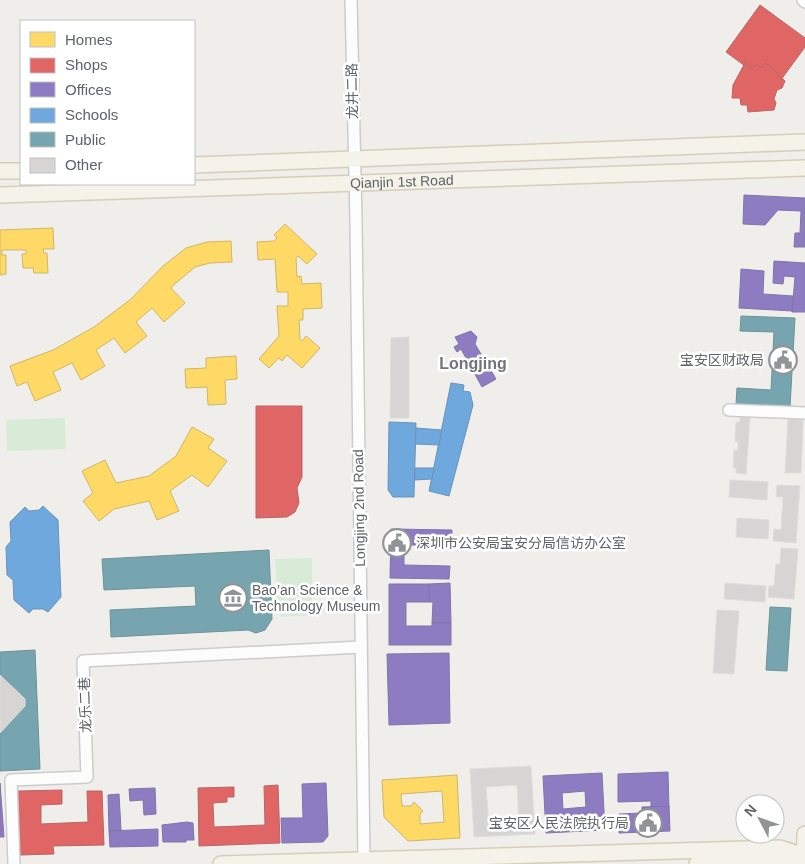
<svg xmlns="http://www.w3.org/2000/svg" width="805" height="864" font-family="Helvetica,'Noto Sans SC',sans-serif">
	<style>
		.green { fill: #d8ebd6 }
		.homes { fill: #ffd966; stroke: #cfb667; fill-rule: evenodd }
		.shops { fill: #e06666; stroke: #b96567 }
		.offices { fill: #8e7cc3; stroke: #8074a8; fill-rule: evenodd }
		.schools { fill: #6fa8dc; stroke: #6a93b9 }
		.public { fill: #76a5af; stroke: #6f919a }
		.building { fill: #d6d5d3; stroke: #deddd9; fill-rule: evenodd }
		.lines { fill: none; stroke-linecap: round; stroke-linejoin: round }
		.minor-casing { stroke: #cbcccc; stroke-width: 14 }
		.major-casing { stroke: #d7ceb8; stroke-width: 18 }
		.minor { stroke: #fdfcfc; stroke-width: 11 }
		.major { stroke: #f4f2e9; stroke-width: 15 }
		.labels { text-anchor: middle; stroke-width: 5; stroke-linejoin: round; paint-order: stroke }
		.street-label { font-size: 14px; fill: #5f6368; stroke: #fff }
		.poi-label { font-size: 14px; fill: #5f6368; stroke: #fff; text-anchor: end }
		.quarter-label { font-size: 16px; font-weight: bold; fill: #70757a; stroke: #fff }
	</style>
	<rect width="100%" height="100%" fill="#efeeea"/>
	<g class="green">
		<path d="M65,418L66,449L7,451L6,420Z"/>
		<path d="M312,558V607L309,615L282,617L278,612L275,559Z"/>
	</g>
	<g class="homes">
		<path d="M285,224L317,254L307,264L298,256L296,258L297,277L301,276L302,284L321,283L322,308L303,309V320H299L300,339L302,341L306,336L320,348L302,368L287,355L282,361L279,358L269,368L259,359L279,336L277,306H288V292H277L275,259L258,260L257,242L274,241L277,238L274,235Z"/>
		<path d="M53,228L54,249H43L44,253H47L48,273H34L33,268H23L22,254H26V250H2V255H6V274L0,275V230Z"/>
		<path d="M231,241L232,262L210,263L195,267L176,283L171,288L185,303L164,322L152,308L136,322L147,336L125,353L114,338L96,350L105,366L81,380L72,363L53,372L61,390L35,401L27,382L17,386L10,366L53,350L94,327L131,299L163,266L186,248L207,242Z"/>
		<path d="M236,356L237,379L225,380L226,404L208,405L207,387L186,388L185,369L206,368V358Z"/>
		<path d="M192,427L214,439L208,448L227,461L208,487L192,475L170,491L179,511L157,520L149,501L114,509L99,521L83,501L93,493L82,471L105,460L116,483L149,476L176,456Z"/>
		<path d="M457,775L460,838L408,841L384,817L382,780ZM442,791L444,822L420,824V814L423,811L414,802L411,806H402L401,794Z"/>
	</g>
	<g class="shops">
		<path d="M760,5L805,38V47L775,88L726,52Z"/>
		<path d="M745,63L751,68L757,64L761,68L766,63L785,81L782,88L777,90L774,99L776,103L774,110L748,112L747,105H741L740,98H732L733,85Z"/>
		<path d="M256,406H302V477L297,488L299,503L295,512L287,517L256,518Z"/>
		<path d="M278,785L280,843L199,846L198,788L234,787V797H227V802L213,803L214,827L265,825L264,786Z"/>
		<path d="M62,790V804L41,805V824L88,822L87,791H102L104,845L53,846L54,854L20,855L18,791Z"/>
	</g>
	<g class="offices">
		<path d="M744,195L805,198V247H794L795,233H800L801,211L778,210L765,225L743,224Z"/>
		<path d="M774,261L805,263V312H792L795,277L784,276L783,284L773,283Z"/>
		<path d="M741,269L764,271L763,294L793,296L792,311L739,308Z"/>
		<path d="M471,331L477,337L475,344L496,379L482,387L461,349L457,352L454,347L459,344L455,337Z"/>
		<path d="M391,529L452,530L451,545H404V565L450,566L449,579L390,578Z"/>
		<path d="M450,583L451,623H432L433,602H429V584Z"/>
		<path d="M389,584H429V602H406V626H432V623H451V645H389Z"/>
		<path d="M449,653L450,723L389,725L387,654Z"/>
		<path d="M668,772L669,808L651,809V801L618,802V774Z"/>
		<path d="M602,773L605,830L546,833L543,776ZM585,791L586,807L563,809L562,793Z"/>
		<path d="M0,783L4,837H0Z"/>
		<path d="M326,783L328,836L323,842L282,843L281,818H303L302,784Z"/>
		<path d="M155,788L156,814L144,815L143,800L130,801L129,789Z"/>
		<path d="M119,794L121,830L109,831L108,795Z"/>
		<path d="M669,806L670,831L619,833V814L642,813V807Z"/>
		<path d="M187,822L193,823L194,840H186V842H163L162,825Z"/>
		<path d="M158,829V846L110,847L109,831Z"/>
	</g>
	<g class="schools">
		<path d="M451,383L464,385L463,391L470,392L473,405L449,496L429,491Z"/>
		<path d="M389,422L416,423L414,497H393L388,490Z"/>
		<path d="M416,428L442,430L439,445L415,444Z"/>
		<path d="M415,468H434L432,479L415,480Z"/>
		<path d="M43,506L58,520L61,597L48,612L43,609H33L29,613L14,600L13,580L7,575L6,547L11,541L10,522L25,507L29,511L39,510Z"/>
	</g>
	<g class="public">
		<path d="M741,316L795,318L790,407L736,404L737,388L771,390L774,332L740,331Z"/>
		<path d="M269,550L272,619L265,630L256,633L248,630L111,637L110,610L196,606L195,586L104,590L102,559Z"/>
		<path d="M770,607L791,608L787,671L766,670Z"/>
		<path d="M35,650L40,769L0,771V652Z"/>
	</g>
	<g class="building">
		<path d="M409,337V418H390L391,338Z"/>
		<path d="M740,417L750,418L746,474L736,473V468H733L734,450H738V442L735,441L736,422H740Z"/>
		<path d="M788,419L803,420L801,473H785Z"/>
		<path d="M730,480L768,482L767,500L729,497Z"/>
		<path d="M777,485L800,486L796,543L773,541L774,529L781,530L783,497H776Z"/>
		<path d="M737,518L769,520L768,539L736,537Z"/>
		<path d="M781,548L798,549L794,599L768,597L769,586H774L776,564H780Z"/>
		<path d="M725,583L766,586L765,602L724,599Z"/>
		<path d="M717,610L739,611L734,674L713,673Z"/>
		<path d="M0,675L25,699V706L0,733Z"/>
		<path d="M531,766L535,834L474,837L470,769ZM517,785L519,825L489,827L486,787Z"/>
	</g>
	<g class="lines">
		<defs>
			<g id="minor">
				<path d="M351,0L356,221L364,864"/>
				<path d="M803,0L805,2"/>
				<path d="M729,410L805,413"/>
				<path d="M14,864L11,780L87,777L83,661L361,647"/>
			</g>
			<g id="major">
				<path d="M194,165L805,142"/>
				<path d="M0,171H21"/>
				<path id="s1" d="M0,195L805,168"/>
				<path d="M221,864L780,848L804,856"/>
				<path d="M697,864L778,862L804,856"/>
				<path d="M804,864L805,834"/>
			</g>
		</defs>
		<use href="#minor" class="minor-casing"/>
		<use href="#major" class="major-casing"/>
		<use href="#minor" class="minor"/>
		<use href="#major" class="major"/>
	</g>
	<defs>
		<symbol id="civic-ring" viewBox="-11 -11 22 22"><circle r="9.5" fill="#fff" stroke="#919496" stroke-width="1.5"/><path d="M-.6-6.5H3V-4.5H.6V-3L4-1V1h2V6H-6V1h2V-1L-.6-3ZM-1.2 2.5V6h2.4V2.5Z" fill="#919496"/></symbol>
		<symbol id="museum-ring" viewBox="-11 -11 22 22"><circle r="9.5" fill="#fff" stroke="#919496" stroke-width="1.5"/><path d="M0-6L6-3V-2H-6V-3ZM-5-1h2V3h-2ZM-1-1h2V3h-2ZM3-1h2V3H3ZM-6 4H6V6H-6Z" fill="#919496"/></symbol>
	</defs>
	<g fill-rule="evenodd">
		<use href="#civic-ring" x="767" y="344" width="32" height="32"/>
		<use href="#civic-ring" x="381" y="527" width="32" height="32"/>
		<use href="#museum-ring" x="217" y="582" width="32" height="32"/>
		<use href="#civic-ring" x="632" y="807" width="32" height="32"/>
	</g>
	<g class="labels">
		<g class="street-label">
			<text transform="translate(352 91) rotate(-91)" y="5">龙井二路</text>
			<text dy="5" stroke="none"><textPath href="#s1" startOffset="402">Qianjin 1st Road</textPath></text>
			<text transform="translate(359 508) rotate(-91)" y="5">Longjing 2nd Road</text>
			<text transform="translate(85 705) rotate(-92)" y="5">龙乐二巷</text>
		</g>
		<g class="poi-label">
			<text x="764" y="365">宝安区财政局</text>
			<text x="416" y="548" text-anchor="start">深圳市公安局宝安分局信访办公室</text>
			<text x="252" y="595" text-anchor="start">Bao’an Science &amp;<tspan x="252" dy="16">Technology Museum</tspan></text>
			<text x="629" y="828">宝安区人民法院执行局</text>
		</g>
		<g class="quarter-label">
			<text x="473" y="369">Longjing</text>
		</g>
	</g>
	<rect x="20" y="20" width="175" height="165" fill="#ffffff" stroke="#bfc1c3"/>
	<rect x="30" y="32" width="25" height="15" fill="#ffd966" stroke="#bfc1c3"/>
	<text x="65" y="45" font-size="15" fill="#5f6368">Homes</text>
	<rect x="30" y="58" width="25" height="15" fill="#e06666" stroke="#bfc1c3"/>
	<text x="65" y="70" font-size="15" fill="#5f6368">Shops</text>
	<rect x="30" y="82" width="25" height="15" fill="#8e7cc3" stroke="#bfc1c3"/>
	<text x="65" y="95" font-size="15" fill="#5f6368">Offices</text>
	<rect x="30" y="108" width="25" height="15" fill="#6fa8dc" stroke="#bfc1c3"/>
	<text x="65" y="120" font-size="15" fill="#5f6368">Schools</text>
	<rect x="30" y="132" width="25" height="15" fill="#76a5af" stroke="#bfc1c3"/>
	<text x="65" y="145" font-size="15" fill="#5f6368">Public</text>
	<rect x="30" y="158" width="25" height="15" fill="#d6d5d3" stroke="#bfc1c3"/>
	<text x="65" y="170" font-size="15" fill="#5f6368">Other</text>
	<g transform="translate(760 819) rotate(311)"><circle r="24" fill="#ffffff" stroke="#bfc1c3"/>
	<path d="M0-4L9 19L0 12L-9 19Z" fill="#919496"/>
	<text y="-8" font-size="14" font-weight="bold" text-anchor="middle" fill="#5f6368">N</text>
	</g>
</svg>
